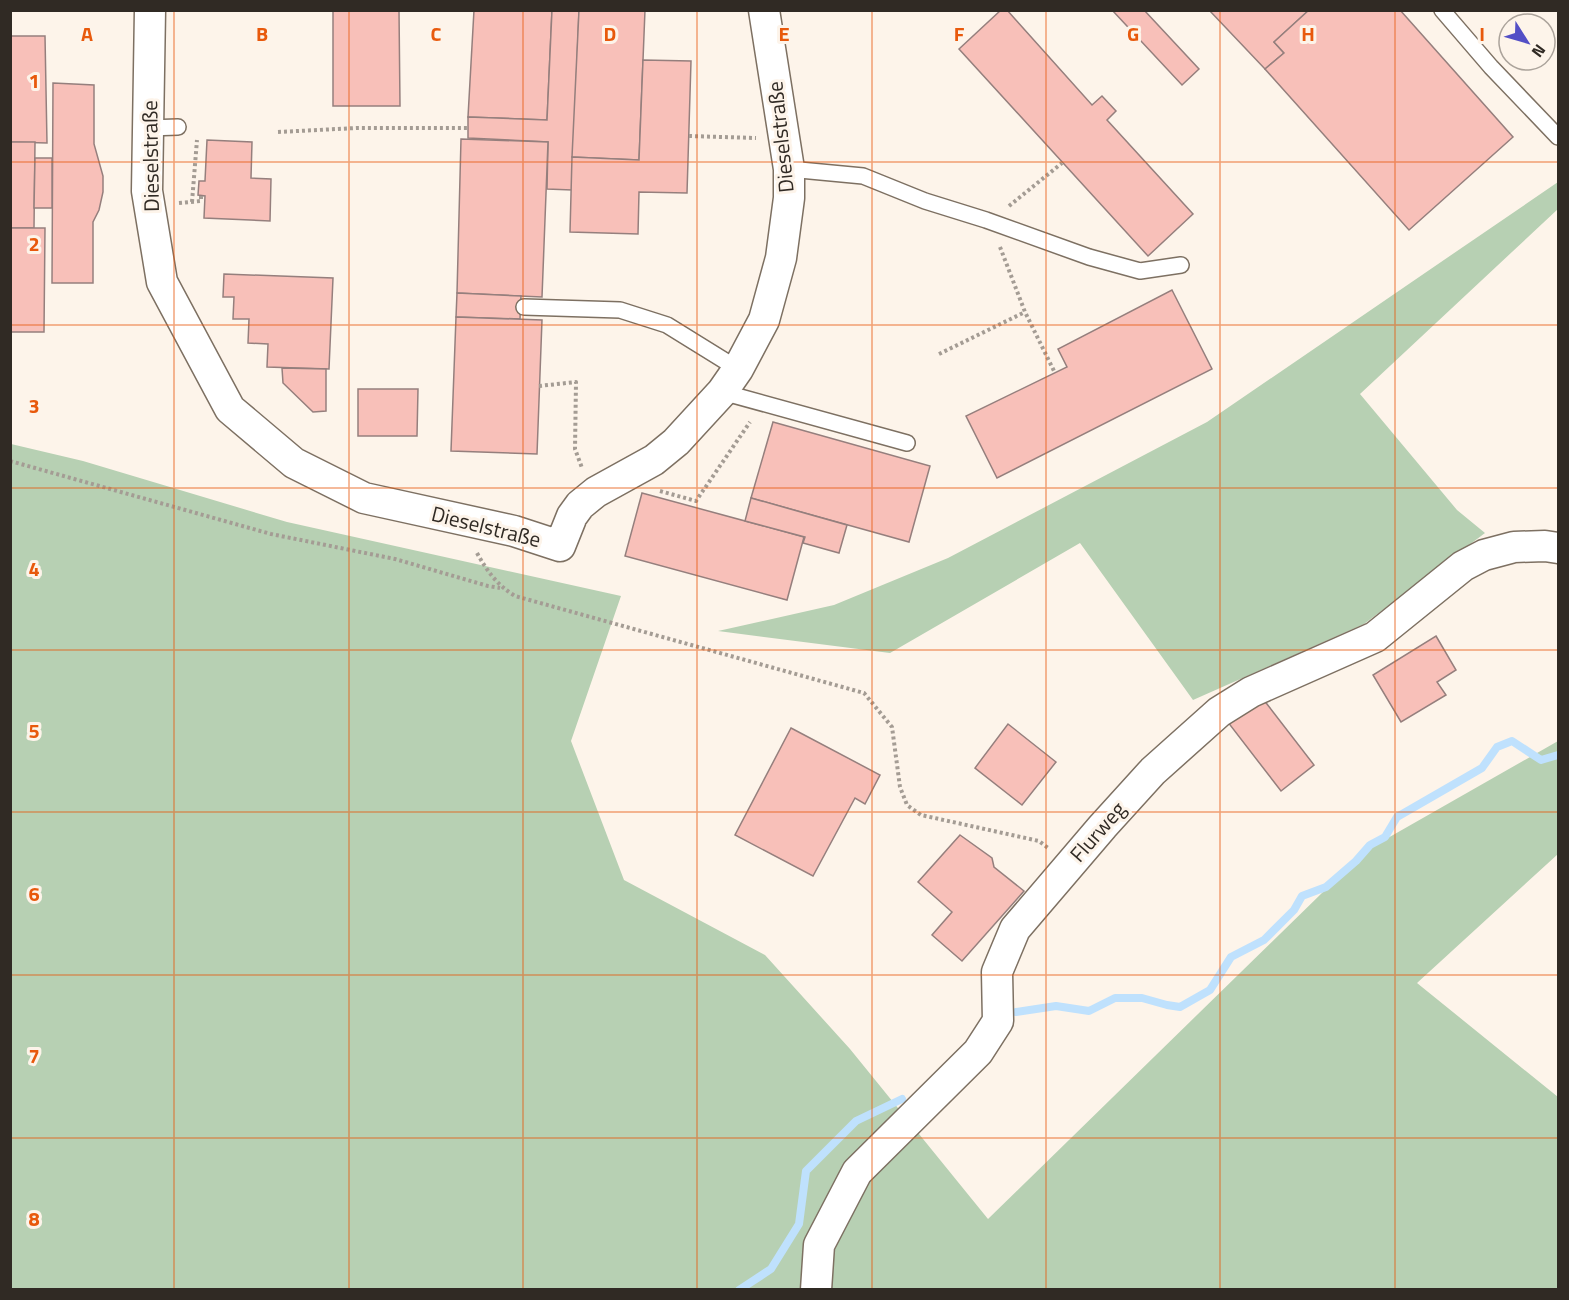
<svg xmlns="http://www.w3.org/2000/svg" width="1569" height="1300" font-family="'Titillium Web',sans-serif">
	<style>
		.green { fill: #b7d0b3 }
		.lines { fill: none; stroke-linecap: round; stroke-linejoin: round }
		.stream { stroke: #bfe1fd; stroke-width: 8 }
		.building { fill: #f8c0b9; stroke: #957f7d; stroke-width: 1.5 }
		.lane-casing { stroke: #7d7062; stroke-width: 18 }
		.street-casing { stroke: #7d7062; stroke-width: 33 }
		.path { stroke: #a49c94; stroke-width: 4; stroke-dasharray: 3 3; stroke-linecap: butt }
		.lane { stroke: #fff; stroke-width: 15 }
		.street { stroke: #fff; stroke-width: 30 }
		.grid { fill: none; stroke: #e8590c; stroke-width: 1.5; stroke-opacity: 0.55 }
		.labels { text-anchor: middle; stroke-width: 6; stroke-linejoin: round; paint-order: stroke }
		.street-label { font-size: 21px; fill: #302a24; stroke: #fdf4ea }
		.grid-label { font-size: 20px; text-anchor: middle; font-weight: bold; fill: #e8590c; stroke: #fdf4ea; stroke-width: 6; stroke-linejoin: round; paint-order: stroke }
	</style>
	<rect width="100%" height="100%" fill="#fdf4ea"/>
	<g class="green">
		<path d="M1558,182V209L1360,394L1457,510L1485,533L1364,624L1193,700L1080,543L890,653L718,631L834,605L948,558L1207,422Z"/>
		<path d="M11,444L83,461L287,522L621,596L571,741L624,880L765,955L850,1049L988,1219L1365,851L1558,741V854L1417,983L1558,1097V1289L11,1290Z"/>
	</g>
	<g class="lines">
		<g class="stream">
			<path d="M1016,1012L1056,1006L1089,1011L1115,998H1142L1167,1005L1180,1007L1210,990L1231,957L1264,940L1294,910L1302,896L1326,887L1356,861L1370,845L1385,837L1397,817L1482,768L1497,747L1512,741L1541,760L1558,755"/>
			<path d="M739,1290L771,1269L799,1224L806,1171L856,1121L902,1099"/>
		</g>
	</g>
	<g class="building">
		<path d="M333,10H399L400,106H333Z"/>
		<path d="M474,10H552L547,120L468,117Z"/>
		<path d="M552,10H579L572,190L547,189L548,142L468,138V117L547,120Z"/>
		<path d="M579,10H645L639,160L572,157Z"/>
		<path d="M1001,10H1007L1092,105L1102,96L1116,111L1107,120L1193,214L1148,256L959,49Z"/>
		<path d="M1112,10H1144L1199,69L1182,85Z"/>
		<path d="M1209,10H1309L1274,42L1284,53L1265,69Z"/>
		<path d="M1309,10H1400L1513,137L1409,230L1265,69L1284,53L1274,42Z"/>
		<path d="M10,36H45L47,143L10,142Z"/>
		<path d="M643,60L691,61L687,193L639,192L638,234L570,232L572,157L639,160Z"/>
		<path d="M53,83L94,85V144L103,176V192L99,210L93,222V283H52Z"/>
		<path d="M461,139L548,142L542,297L457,293Z"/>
		<path d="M207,140L252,142L251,178L271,179L270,221L204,218L205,196L198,195L199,181H205Z"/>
		<path d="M10,142H35L34,228H10Z"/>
		<path d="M35,158H52V208H34Z"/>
		<path d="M10,228H45L44,332H10Z"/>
		<path d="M224,274L333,278L329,369L267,367L268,344L248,343L249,319H233L234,297H223Z"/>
		<path d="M1172,290L1212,369L997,478L966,416L1067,367L1058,349Z"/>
		<path d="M457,293L521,296L520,319L456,317Z"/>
		<path d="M456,317L542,320L537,454L451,451Z"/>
		<path d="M282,368L326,369V411L313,412L283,383Z"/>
		<path d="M358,389H418L417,436H358Z"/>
		<path d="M773,422L930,466L909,542L751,498Z"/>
		<path d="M642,493L804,537L787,600L625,556Z"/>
		<path d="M751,498L847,525L839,553L803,543L805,537L745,521Z"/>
		<path d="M1436,636L1456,670L1437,682L1446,695L1401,722L1373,675Z"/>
		<path d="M1260,695L1314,765L1281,791L1227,721Z"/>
		<path d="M1008,724L1056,762L1022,805L975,768Z"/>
		<path d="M791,728L880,775L865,804L855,798L813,876L735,835Z"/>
		<path d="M960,835L992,858L994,867L1024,891L962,961L932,935L952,912L918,882Z"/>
	</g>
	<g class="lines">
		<defs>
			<g id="lane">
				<path d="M1442,10L1491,67L1558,137"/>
				<path d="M148,128L178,127"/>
				<path d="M789,169L863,176L925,201L986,220L1089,257L1140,271L1181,265"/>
				<path d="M524,307L620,310L667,325L738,369"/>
				<path d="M722,392L907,443"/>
			</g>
			<g id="street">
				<path d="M150,10L147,191L162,282L230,409L294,463L364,498L514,531L560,546L572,516L580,505L596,492L654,460L676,442L722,392L738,369L764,320L781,258L789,198V169L764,10"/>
				<path d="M816,1290L819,1245L857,1172L978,1052L998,1021L997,972L1015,929L1103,826L1153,771L1219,712L1251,692L1375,637L1463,566L1484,555L1514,547L1545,546L1558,548"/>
			</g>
		</defs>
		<use href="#lane" class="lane-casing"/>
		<use href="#street" class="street-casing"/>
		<g class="path">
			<path d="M278,132L357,128H468"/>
			<path d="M689,136L756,138"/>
			<path d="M192,202L197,140"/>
			<path d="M179,203L201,201V195"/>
			<path d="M1009,206L1062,163"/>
			<path d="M1000,247L1025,312L1055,373"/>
			<path d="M939,354L1025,312"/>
			<path d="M539,386L576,382L575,449L582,468"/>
			<path d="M10,461L271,534L395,559L488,586L500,588"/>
			<path d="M660,491L696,501L750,422"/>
			<path d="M477,553C487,571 497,585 515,596L864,693L892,727L900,787L907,805L921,815L1039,841L1048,848"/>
		</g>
		<use href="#lane" class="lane"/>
		<use href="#street" class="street"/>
	</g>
	<path class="grid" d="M174,10V1290M349,10V1290M523,10V1290M697,10V1290M872,10V1290M1046,10V1290M1220,10V1290M1395,10V1290M10,162H1558M10,325H1558M10,488H1558M10,650H1558M10,812H1558M10,975H1558M10,1138H1558"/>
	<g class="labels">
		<g class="street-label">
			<text transform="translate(781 137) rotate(-96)" y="7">Dieselstraße</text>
			<text transform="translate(151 156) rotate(-91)" y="7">Dieselstraße</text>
			<text transform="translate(486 527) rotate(14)" y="7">Dieselstraße</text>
			<text transform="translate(1098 832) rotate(-49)" y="7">Flurweg</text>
		</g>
	</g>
	<g class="grid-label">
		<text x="87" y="41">A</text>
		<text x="262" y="41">B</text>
		<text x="436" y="41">C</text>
		<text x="610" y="41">D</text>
		<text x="784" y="41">E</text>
		<text x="959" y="41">F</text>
		<text x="1133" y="41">G</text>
		<text x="1308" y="41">H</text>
		<text x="1482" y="41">I</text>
		<text x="34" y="88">1</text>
		<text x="34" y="251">2</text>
		<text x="34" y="413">3</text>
		<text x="34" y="576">4</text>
		<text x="34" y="738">5</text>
		<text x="34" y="901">6</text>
		<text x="34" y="1063">7</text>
		<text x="34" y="1226">8</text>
	</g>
	<rect width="1569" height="1300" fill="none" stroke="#302a24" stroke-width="24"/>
	<g transform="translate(1527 42) rotate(127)"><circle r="28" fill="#fdf4ea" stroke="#aba39b" stroke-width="1.5"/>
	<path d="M0-4.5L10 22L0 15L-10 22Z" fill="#534fc6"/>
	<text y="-9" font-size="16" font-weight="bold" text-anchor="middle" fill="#302a24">N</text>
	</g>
</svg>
